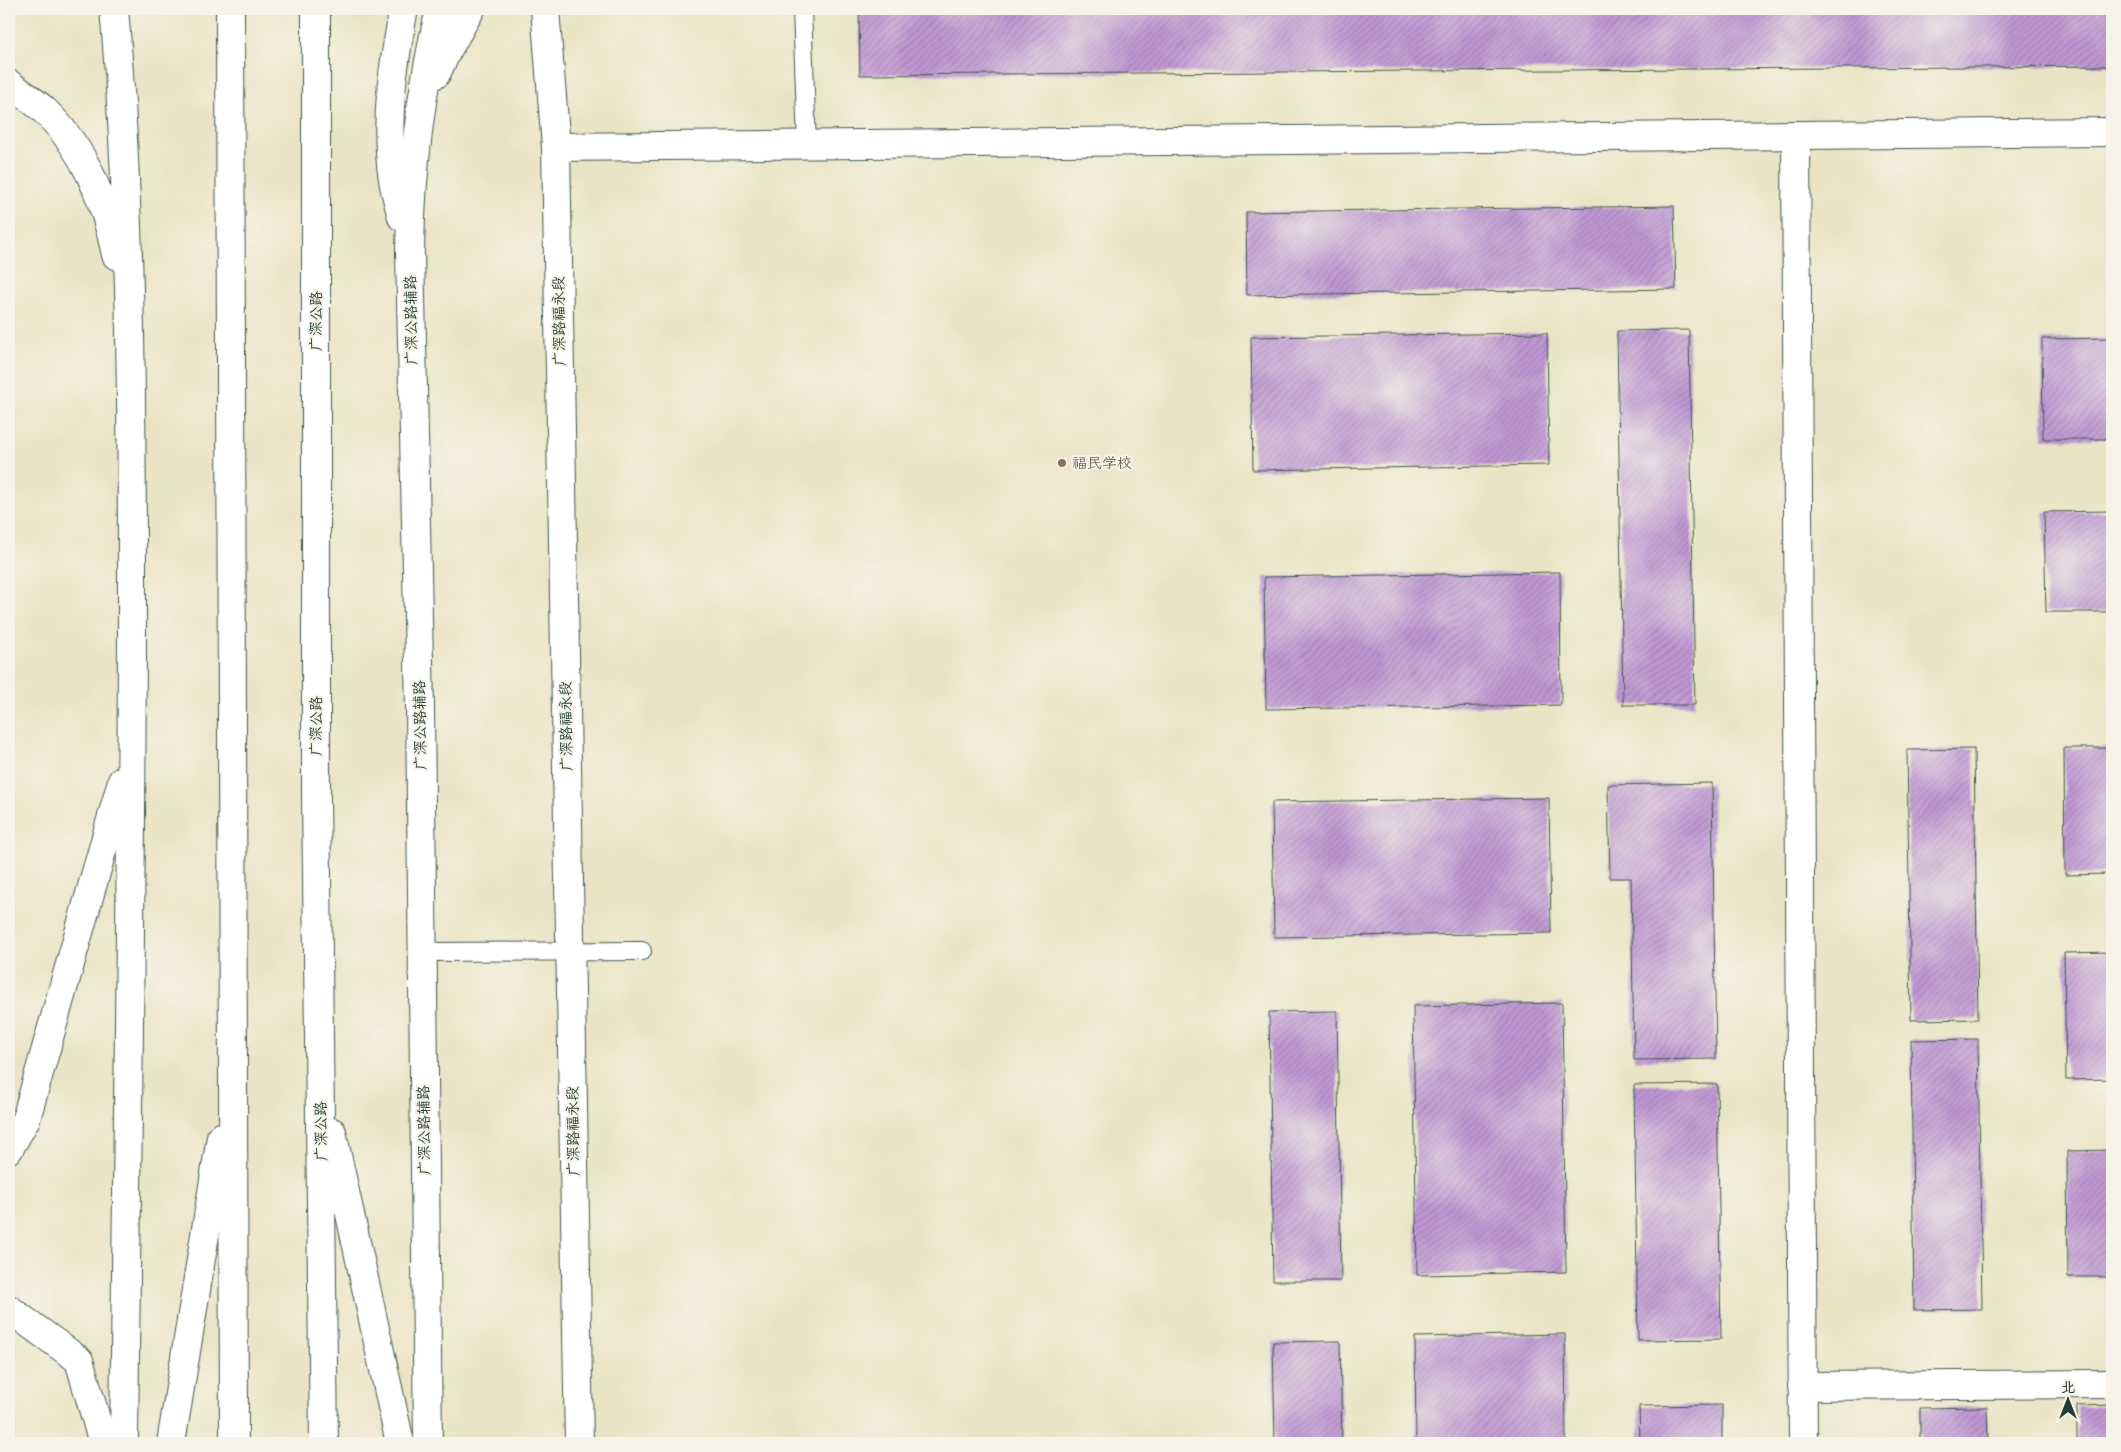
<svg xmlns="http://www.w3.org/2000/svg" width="2121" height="1452" font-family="'Gochi Hand','LXGW WenKai TC',sans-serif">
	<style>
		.building { fill: url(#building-hatch) }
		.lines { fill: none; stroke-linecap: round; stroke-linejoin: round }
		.lane-casing { stroke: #3d564a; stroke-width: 20 }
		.street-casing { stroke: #3d564a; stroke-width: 30 }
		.primary-casing { stroke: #3d564a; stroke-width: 30 }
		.highway-casing { stroke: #3d564a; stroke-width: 30 }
		.lane { stroke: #fff; stroke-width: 18 }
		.street { stroke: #fff; stroke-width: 28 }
		.primary { stroke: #fff; stroke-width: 28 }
		.highway { stroke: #fff; stroke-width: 28 }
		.education-dot { fill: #8d6e63; stroke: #f7f3e8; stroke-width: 2 }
		.labels { text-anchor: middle; stroke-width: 4; stroke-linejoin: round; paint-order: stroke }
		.street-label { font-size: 15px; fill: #1f3d34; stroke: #f7f3e8 }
		.education-label { font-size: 15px; fill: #785e54; stroke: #f7f3e8; text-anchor: start }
	</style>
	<defs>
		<pattern id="building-hatch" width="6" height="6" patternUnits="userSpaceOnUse" patternTransform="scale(1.25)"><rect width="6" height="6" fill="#c098d4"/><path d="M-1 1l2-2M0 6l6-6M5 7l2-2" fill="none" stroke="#9b7dad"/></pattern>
	</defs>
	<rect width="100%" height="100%" fill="#f7f3e8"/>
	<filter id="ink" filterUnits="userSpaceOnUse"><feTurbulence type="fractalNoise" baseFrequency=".02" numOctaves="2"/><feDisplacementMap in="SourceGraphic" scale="10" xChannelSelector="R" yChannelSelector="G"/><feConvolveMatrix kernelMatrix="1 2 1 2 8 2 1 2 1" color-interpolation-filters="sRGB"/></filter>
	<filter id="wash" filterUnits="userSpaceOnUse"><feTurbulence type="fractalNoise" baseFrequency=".0096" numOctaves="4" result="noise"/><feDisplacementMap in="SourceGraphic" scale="20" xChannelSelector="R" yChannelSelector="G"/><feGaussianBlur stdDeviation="1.12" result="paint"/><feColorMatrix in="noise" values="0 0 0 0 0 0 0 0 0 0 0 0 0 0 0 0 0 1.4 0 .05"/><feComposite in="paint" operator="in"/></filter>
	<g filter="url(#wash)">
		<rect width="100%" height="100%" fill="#eae4c6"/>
		<g id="blocks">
			<g class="building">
				<path d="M859,9H2112V66L860,75Z"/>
				<path d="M1674,206L1676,289L1247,295L1246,212Z"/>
				<path d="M1689,330L1695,705H1623L1617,331Z"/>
				<path d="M1547,333L1549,465L1253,470L1251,337Z"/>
				<path d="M2112,338V439H2043L2042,339Z"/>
				<path d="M2112,511V612H2046L2044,512Z"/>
				<path d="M1560,572L1561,705L1266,709L1264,577Z"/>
				<path d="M2064,748H2112V874L2065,875Z"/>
				<path d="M1974,749L1978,1019L1911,1020L1907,750Z"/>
				<path d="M1712,783L1716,1059L1634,1060L1631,878H1610L1608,785Z"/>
				<path d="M1549,798L1551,933L1274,937L1272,802Z"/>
				<path d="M2112,952V1079L2066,1080L2064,953Z"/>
				<path d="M1562,1003L1566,1272L1417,1275L1413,1006Z"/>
				<path d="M1337,1011L1341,1281H1273L1269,1012Z"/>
				<path d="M1978,1039L1982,1309L1914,1310L1911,1040Z"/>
				<path d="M1717,1084L1721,1339L1638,1340L1634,1085Z"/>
				<path d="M2112,1150V1277H2068L2067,1151Z"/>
				<path d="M1565,1334L1566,1443H1416L1415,1337Z"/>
				<path d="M1340,1341L1342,1443H1275L1273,1342Z"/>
				<path d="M1722,1405V1443H1640L1639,1406Z"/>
				<path d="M2112,1405V1443H2077V1406Z"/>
				<path d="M1987,1407L1988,1443H1920V1408Z"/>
			</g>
		</g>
	</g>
	<g filter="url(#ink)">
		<use href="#blocks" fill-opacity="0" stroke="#3d564a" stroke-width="1"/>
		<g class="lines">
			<defs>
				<g id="lane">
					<path d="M802,9L807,145"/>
					<path d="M422,952L642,951"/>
				</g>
				<g id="street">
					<path d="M545,9L556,147L579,1443"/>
					<path d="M1796,135L1803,1443"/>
					<path d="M556,147L2112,132"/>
					<path d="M1802,1386L2112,1384"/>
				</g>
				<g id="primary">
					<path d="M114,9C131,205 132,403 132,600C132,881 127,1162 124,1443"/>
					<path d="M436,74L448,49L471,9"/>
					<path d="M9,84C21,93 35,101 46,112C86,151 105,201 116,255"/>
					<path d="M402,217C399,205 395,192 393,180C384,123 393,64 404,9"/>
					<path d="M9,1149L26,1119L122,781"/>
					<path d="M9,1309L79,1360L103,1443"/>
					<path d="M428,1443L420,708L410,252C411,170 421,89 440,9"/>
				</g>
				<g id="highway">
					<path d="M230,9L234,1443"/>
					<path d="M316,9V796L324,1443"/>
					<path d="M332,1132L400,1443"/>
					<path d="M171,1443L221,1137"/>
				</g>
			</defs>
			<use href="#lane" class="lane-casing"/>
			<use href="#street" class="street-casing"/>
			<use href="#primary" class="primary-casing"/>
			<use href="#highway" class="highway-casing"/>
			<use href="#lane" class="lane"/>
			<use href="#street" class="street"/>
			<use href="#primary" class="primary"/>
			<use href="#highway" class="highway"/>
		</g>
	</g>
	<circle class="education-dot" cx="1062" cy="463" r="5"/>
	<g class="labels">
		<g class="street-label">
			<text transform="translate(411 320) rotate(-91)" y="5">广深公路辅路</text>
			<text transform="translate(316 321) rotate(-90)" y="5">广深公路</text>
			<text transform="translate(559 321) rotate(-91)" y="5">广深路福永段</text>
			<text transform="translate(420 725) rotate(-91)" y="5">广深公路辅路</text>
			<text transform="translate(316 726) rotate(-90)" y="5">广深公路</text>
			<text transform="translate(566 726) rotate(-91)" y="5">广深路福永段</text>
			<text transform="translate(424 1130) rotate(-91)" y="5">广深公路辅路</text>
			<text transform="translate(321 1131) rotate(-91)" y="5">广深公路</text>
			<text transform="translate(573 1131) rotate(-91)" y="5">广深路福永段</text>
		</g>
		<g class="education-label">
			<text x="1072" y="468">福民学校</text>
		</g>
	</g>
	<rect width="2121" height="1452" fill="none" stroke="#f7f3e8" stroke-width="30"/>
	<g transform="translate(2068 1400)" stroke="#f7f3e8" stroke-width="4" paint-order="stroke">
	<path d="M0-4L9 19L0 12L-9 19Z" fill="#1f3d34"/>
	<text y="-8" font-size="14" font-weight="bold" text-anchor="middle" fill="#1f3d34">北</text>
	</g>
</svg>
